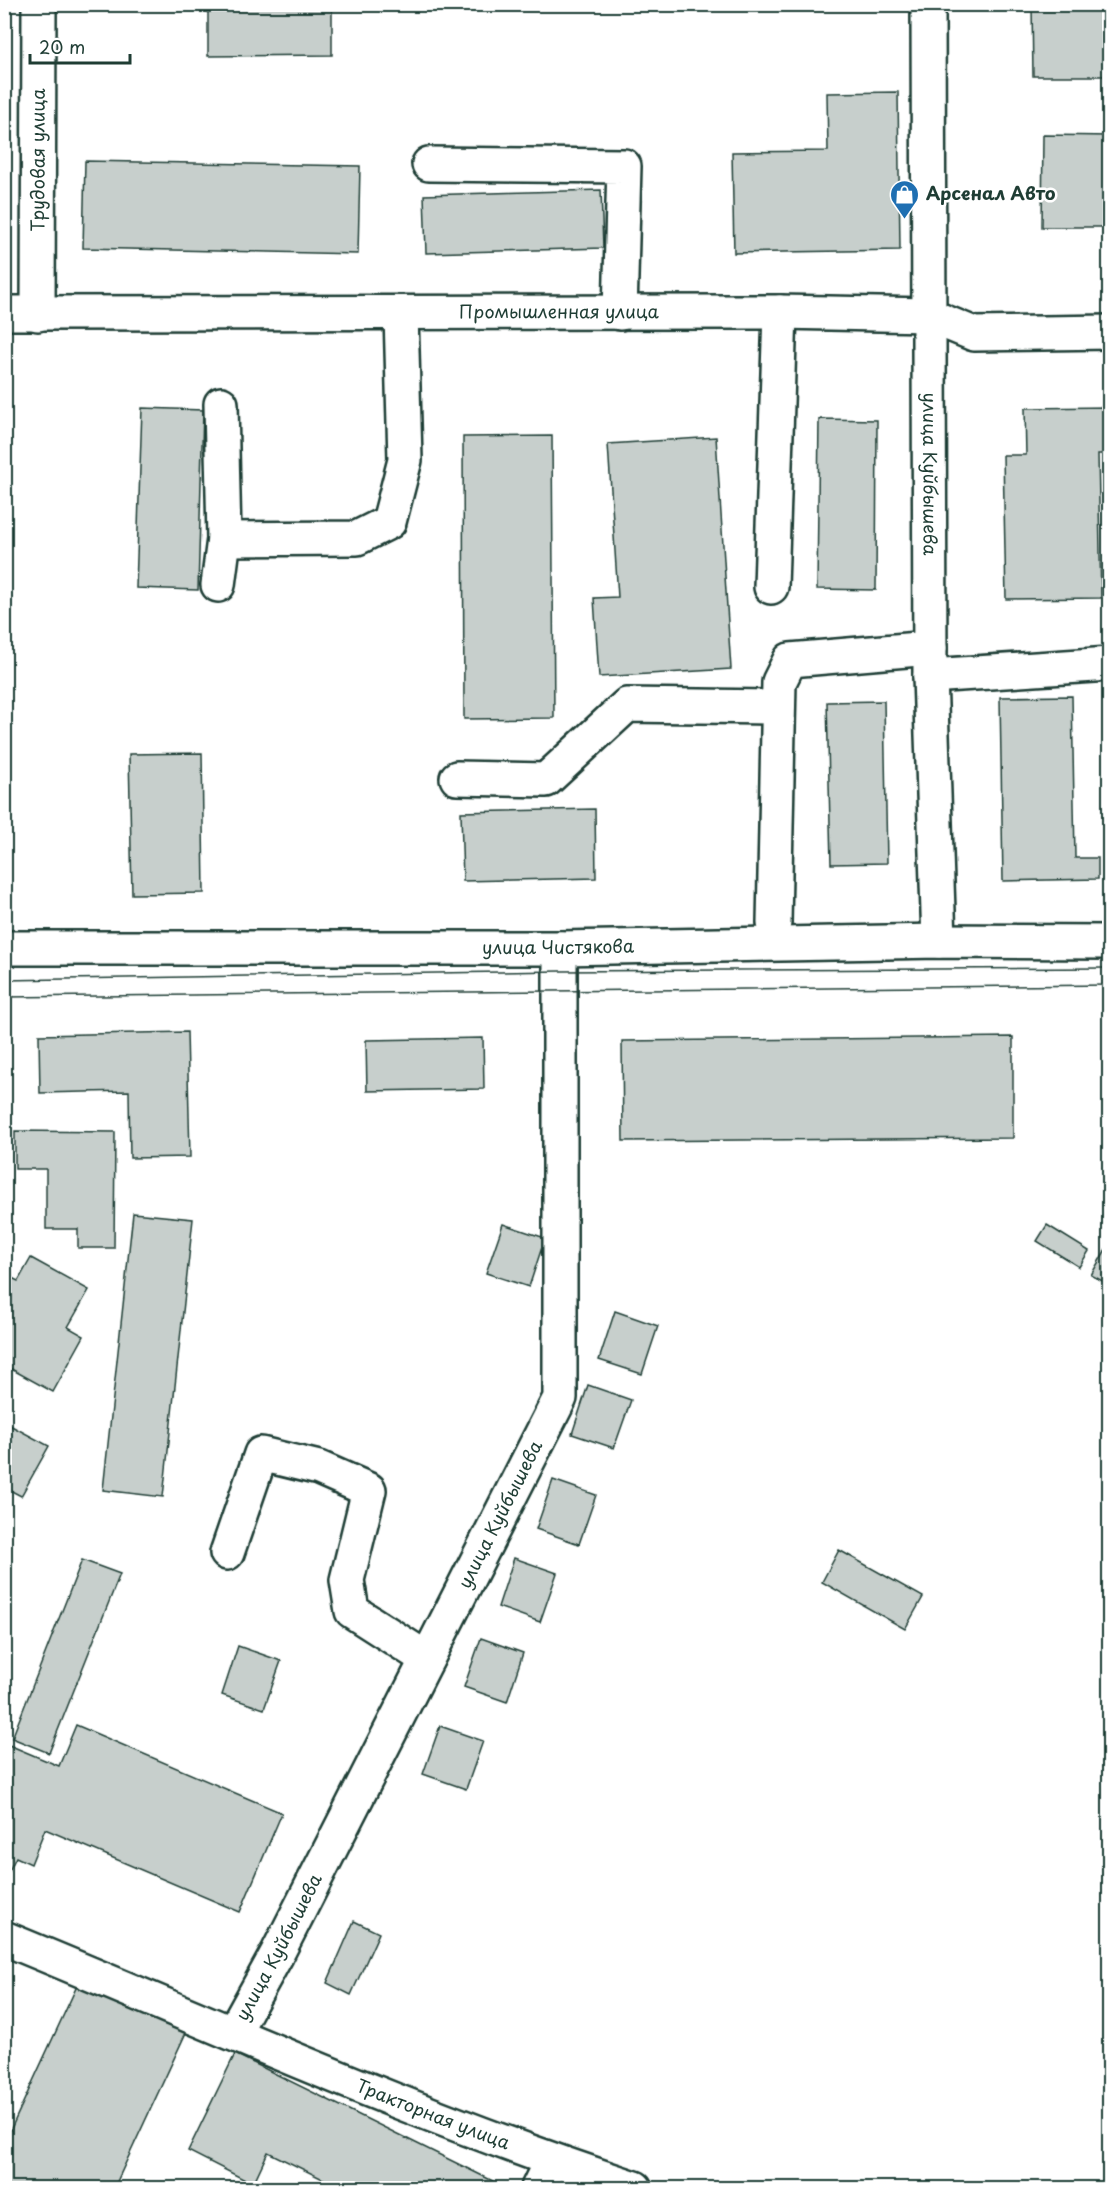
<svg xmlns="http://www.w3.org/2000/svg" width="1114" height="2193" font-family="'Playpen Sans',sans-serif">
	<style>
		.building { fill: #c7cfcc; stroke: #1f3d34; stroke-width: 1.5 }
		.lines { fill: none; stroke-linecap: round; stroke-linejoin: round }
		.minor-casing { stroke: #1f3d34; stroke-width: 38 }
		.minor { stroke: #fff; stroke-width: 33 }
		.tram { stroke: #1f3d34; stroke-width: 1.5 }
		.labels { text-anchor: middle; stroke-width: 5; stroke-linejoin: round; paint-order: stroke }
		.street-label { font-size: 18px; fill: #1f3d34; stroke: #fff }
		.poi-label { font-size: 18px; font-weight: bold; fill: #1f3d34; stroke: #fff; text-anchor: start }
	</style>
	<rect width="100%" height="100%" fill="#fff"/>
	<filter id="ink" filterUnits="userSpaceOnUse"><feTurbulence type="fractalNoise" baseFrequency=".0167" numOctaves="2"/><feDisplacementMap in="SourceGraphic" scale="12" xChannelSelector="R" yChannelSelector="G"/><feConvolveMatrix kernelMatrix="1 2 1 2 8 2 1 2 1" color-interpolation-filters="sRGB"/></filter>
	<g filter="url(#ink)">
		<g class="building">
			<path d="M208,4H332V55L208,56Z"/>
			<path d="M1032,4H1105V76H1033Z"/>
			<path d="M898,92L900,250L734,253L732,152L828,151L827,93Z"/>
			<path d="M1043,135L1110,136V227H1042Z"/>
			<path d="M85,161L360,166L358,254L83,248Z"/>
			<path d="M601,190L603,248L426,253L424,195Z"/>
			<path d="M1110,407V454H1098L1101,598L1006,599L1003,455H1026L1025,408Z"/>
			<path d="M142,408L203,410L198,590L136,588Z"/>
			<path d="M819,419L877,420L876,590L817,589Z"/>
			<path d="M552,436L554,718L464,719L463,437Z"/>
			<path d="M716,437L731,669L599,677L594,598L618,597L608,444Z"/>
			<path d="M1072,696L1075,858H1098V879L1003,881L1000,697Z"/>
			<path d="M884,701L887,863L831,864L827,702Z"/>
			<path d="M202,753L204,893L132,894L129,754Z"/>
			<path d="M595,809L596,878L463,881L461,812Z"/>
			<path d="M187,1032L190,1157L130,1158L129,1091L40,1093L39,1035Z"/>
			<path d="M1013,1037V1138L623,1141L622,1041Z"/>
			<path d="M483,1038L484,1089L367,1091L366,1040Z"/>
			<path d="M15,1131L115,1132L114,1248H78V1229H46V1169H15Z"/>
			<path d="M133,1213L193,1219L163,1497L103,1490Z"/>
			<path d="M503,1224L545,1238L529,1287L486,1273Z"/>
			<path d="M1047,1225L1089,1251L1079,1267L1037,1241Z"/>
			<path d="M1109,1244L1110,1245V1285L1091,1275Z"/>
			<path d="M31,1258L89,1290L68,1327L84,1336L53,1392L4,1365V1274L18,1281Z"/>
			<path d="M615,1311L658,1326L642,1374L599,1360Z"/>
			<path d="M588,1385L631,1400L614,1448L572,1434Z"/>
			<path d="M4,1422L49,1446L21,1496L4,1487Z"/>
			<path d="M553,1480L596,1495L579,1544L536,1529Z"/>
			<path d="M839,1550L923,1597L905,1629L822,1582Z"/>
			<path d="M514,1558L557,1573L540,1622L498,1607Z"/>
			<path d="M82,1560L120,1574L49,1753L12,1738Z"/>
			<path d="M481,1638L523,1653L507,1702L464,1687Z"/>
			<path d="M238,1646L281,1661L264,1709L222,1695Z"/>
			<path d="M76,1725L282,1813L240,1912L45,1829L31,1864L16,1857L4,1881V1743L59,1766Z"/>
			<path d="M440,1726L483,1741L466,1789L423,1774Z"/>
			<path d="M354,1921L379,1933L351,1995L327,1983Z"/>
			<path d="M82,1975L190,2024L114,2188H4V2144Z"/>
			<path d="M235,2054L507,2188H341L268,2152L253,2184L188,2151Z"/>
		</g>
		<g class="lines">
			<defs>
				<g id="minor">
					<path id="s1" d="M928,4L930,676L939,941"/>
					<path d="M429,164L624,166L620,313"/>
					<path id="s2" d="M4,313L780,312L928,315L974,334L1110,332"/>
					<path id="s3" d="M38,314L39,4"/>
					<path d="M224,539L357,538L389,522L405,460L401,314"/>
					<path d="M218,585L224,539L221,404"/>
					<path d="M771,587L780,312"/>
					<path d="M930,676L1110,664"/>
					<path d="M457,778L546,780L627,705L778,707"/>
					<path d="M774,923L779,682L790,660L930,648"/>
					<path id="s4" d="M4,948H560L939,941L1110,942"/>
					<path d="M227,1553L261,1454L319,1468L369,1490L347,1580L352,1611L427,1659"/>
					<path id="s5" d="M4,1938C214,2024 420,2118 635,2188"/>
					<path id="s6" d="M234,2032L277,1954L560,1398V948"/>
					<path d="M538,2188L551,2161"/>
				</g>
			</defs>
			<use href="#minor" class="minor-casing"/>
			<use href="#minor" class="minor"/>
			<g class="tram">
				<path d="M4,980L560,971L1110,968"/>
				<path d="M4,997L1110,985"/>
			</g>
		</g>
	</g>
	<defs>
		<symbol id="shop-pin" viewBox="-11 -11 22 30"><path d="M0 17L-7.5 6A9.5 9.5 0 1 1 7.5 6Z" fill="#1f6fb2" stroke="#fff"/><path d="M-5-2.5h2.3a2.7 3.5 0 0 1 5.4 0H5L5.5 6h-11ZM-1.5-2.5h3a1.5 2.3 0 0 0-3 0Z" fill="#fff"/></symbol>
	</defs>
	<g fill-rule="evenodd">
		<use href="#shop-pin" x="888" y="178" width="33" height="45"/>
	</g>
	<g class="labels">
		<g class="street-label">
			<text dy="6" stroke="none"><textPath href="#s3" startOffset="154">Трудовая улица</textPath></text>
			<text dy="6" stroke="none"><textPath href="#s2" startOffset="555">Промышленная улица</textPath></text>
			<text dy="6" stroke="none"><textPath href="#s1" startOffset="470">улица Куйбышева</textPath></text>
			<text dy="6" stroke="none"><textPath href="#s4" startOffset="554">улица Чистякова</textPath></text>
			<text dy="6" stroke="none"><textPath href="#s6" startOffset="582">улица Куйбышева</textPath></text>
			<text dy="6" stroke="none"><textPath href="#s6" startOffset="96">улица Куйбышева</textPath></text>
			<text dy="6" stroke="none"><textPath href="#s5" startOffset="464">Тракторная улица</textPath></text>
		</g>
		<g class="poi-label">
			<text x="926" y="200">Арсенал Авто</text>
		</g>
	</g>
	<rect width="1114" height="2193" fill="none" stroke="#fff" stroke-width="24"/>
	<rect x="12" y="12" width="1090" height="2169" fill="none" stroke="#1f3d34" stroke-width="2" filter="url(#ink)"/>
	<path d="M30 54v9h100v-9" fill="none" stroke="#1f3d34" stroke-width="3"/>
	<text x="39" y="54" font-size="18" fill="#1f3d34" stroke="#ffffff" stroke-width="4.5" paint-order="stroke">20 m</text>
</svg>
